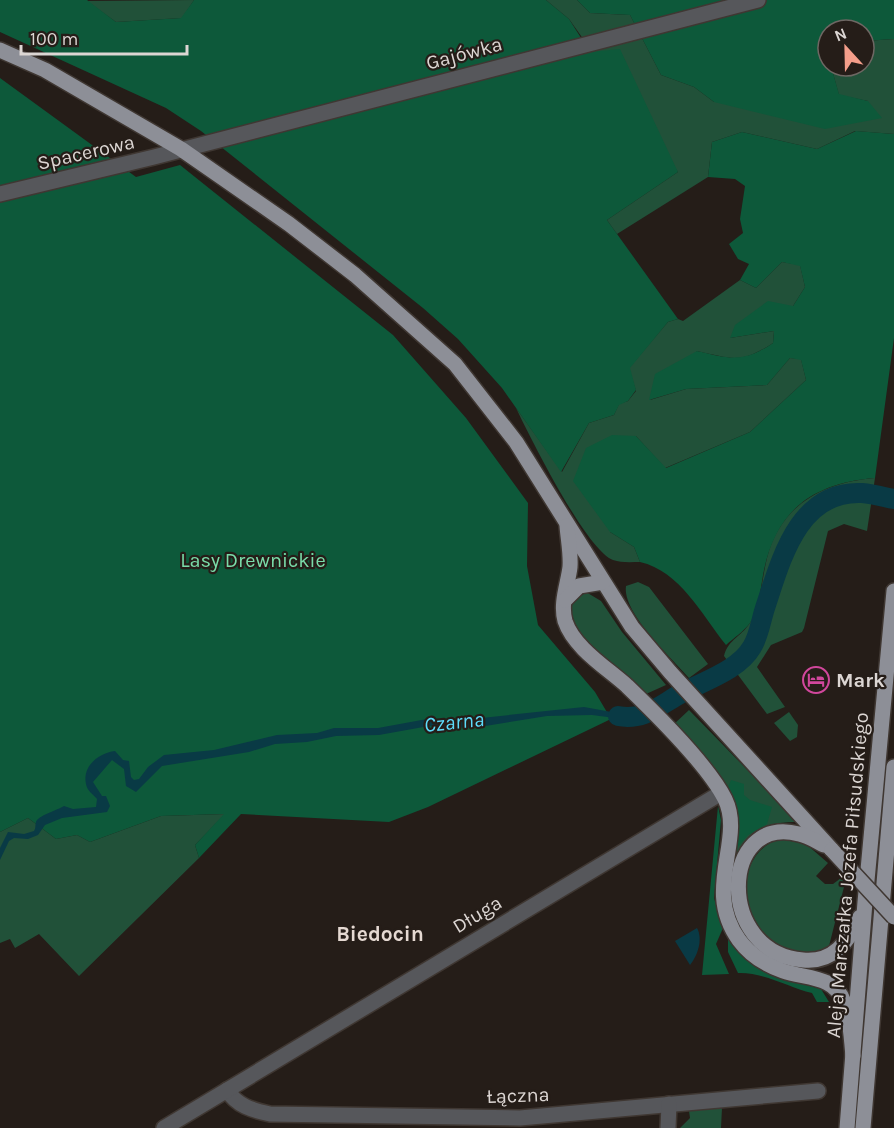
<svg xmlns="http://www.w3.org/2000/svg" width="894" height="1128" font-family="Karla,sans-serif">
	<style>
		.green { fill: #215139 }
		.forest { fill: #0d593a }
		.water { fill: #093a45 }
		.lines { fill: none; stroke-linecap: round; stroke-linejoin: round }
		.river { stroke: #093a45; stroke-width: 20 }
		.minor-casing { stroke: #3f3732; stroke-width: 18 }
		.major-casing { stroke: #3f3732; stroke-width: 18 }
		.minor { stroke: #56575b; stroke-width: 15 }
		.major { stroke: #8d8f97; stroke-width: 15 }
		.major-bridge-casing { stroke: #3f3732; stroke-width: 18; stroke-linecap: butt }
		.major-bridge { stroke: #8d8f97; stroke-width: 15 }
		.labels { text-anchor: middle; stroke-width: 4.5; stroke-linejoin: round; paint-order: stroke }
		.street-label { font-size: 20px; fill: #dcd6d3; stroke: #251d18 }
		.park-label { font-size: 20px; fill: #7adca9; stroke: #251d18 }
		.poi-label { font-size: 20px; font-weight: bold; fill: #dcd6d3; stroke: #251d18; text-anchor: start }
		.water-label { font-size: 21px; font-style: italic; fill: #5ddbfa; stroke: #251d18 }
		.neighbourhood-label { font-size: 21px; font-weight: bold; fill: #e5d9d2; stroke: #251d18 }
	</style>
	<rect width="100%" height="100%" fill="#251d18"/>
	<g class="green">
		<path d="M194,0L182,18L116,22L87,1Z"/>
		<path d="M546,0H577L590,13L630,15L661,75L694,87L714,102L868,101L839,95L831,66H864L866,60L865,41L894,39V134L855,131L817,149L742,132L712,142L708,177L617,234L607,220L678,172L569,19Z"/>
		<path d="M782,262L800,265L805,287L793,306L730,338L774,331L773,343C741,364 733,359 697,351L650,400L686,389L767,385L790,358L801,359L806,380L750,432L665,468L636,436L610,532L634,547L640,562C632,562 621,563 613,560C586,550 530,437 516,408L562,472L589,423L614,415L619,404L628,401L636,391L629,368L668,322L678,319L683,321L740,280L756,288Z"/>
		<path d="M875,478L867,531L844,524L828,531L804,628L802,632L771,645L757,667L785,707L767,714L724,656C728,639 743,636 751,621C761,603 762,578 767,558C780,505 824,482 875,478Z"/>
		<path d="M638,582L649,587L708,664L689,678C672,658 622,613 626,586Z"/>
		<path d="M586,592L601,601L622,632L666,685L646,694L638,692C616,670 569,636 571,604Z"/>
		<path d="M689,710L798,822C769,822 751,827 737,853L731,854L734,824L672,726Z"/>
		<path d="M789,712L798,725L797,737L790,741L774,723Z"/>
		<path d="M225,814L195,845L199,858L79,976L39,934L15,948L10,939L0,943V832L28,818L56,839L77,835L90,842L161,816Z"/>
		<path d="M780,839L806,844L828,863L816,876L825,884H833L841,878L845,883L829,946C822,955 810,954 799,952C783,948 771,943 759,931C734,902 743,849 780,839Z"/>
		<path d="M722,1108L721,1128H680L690,1118L689,1111Z"/>
	</g>
	<g class="forest">
		<path d="M0,0H87L116,22L181,18L194,0H546L569,19L590,52L620,49L678,172L607,220L678,319L668,322L630,368L636,390L628,401L619,405L614,415L589,423L561,472L502,388L458,339L423,308L201,131L166,108L0,32Z"/>
		<path d="M577,0H894V39L864,41V30H828V66H831L839,94L868,101L882,118L825,129L714,102L694,87L661,75L630,15L590,13Z"/>
		<path d="M0,78L136,177L180,165L393,335L466,418L528,503L527,566L538,625L595,692L611,719L428,807L389,822L241,814L199,858L195,845L224,814L161,816L90,842L77,835L56,839L28,818L0,832Z"/>
		<path d="M856,131L894,134V338L875,478C814,483 777,509 764,570C761,585 759,610 750,623C744,631 734,638 726,645C702,615 680,571 640,562L634,547L610,532L573,481L586,448L612,435L636,436L666,468L750,432L806,380L801,360L790,358L767,385L686,389L649,400L655,374L697,351C731,359 743,363 773,343L774,331L730,338L735,325L768,301L793,306L805,287L800,266L782,262L756,288L740,280L749,264L738,259L729,244L743,233L740,219L745,186L735,179L708,177L712,142L742,132L817,149Z"/>
		<path d="M731,780L744,784V795L750,800L772,807L767,824L748,835L736,849L731,848L727,790Z"/>
		<path d="M718,806L721,820L714,898L723,928L716,944L729,974L702,975Z"/>
		<path d="M728,938C748,973 785,979 821,989L829,1002H817L812,993C788,987 763,972 738,973L728,952Z"/>
	</g>
	<g class="water">
		<path d="M584,707L628,715L641,713L646,719L638,721L592,715L547,716L473,728L429,726L379,735L336,736L307,742L275,744L249,752L162,766L136,792L126,786L124,769L112,760L93,782L102,796H106L110,806L107,812L62,818L45,825L38,835L28,839L14,838L9,841L0,860V848L8,832L24,834L34,831C36,828 35,825 36,822C37,816 58,810 64,806L73,809L96,807L97,799C94,795 87,791 86,784C82,766 99,753 115,751L123,760L129,761L131,777L134,780L139,779L148,767L164,755L214,750L277,735L317,733L334,728H378L427,719L453,721Z"/>
		<path d="M697,928C703,939 698,955 690,965L675,941Z"/>
	</g>
	<g class="lines">
		<path class="river" d="M618,716C643,721 659,706 680,694C703,681 738,671 752,647C759,636 761,620 765,608C781,560 798,490 862,493C873,494 884,497 894,499"/>
		<defs>
			<g id="minor">
				<path d="M0,194L154,157L758,0"/>
				<path d="M227,1090C237,1106 252,1110 270,1114L520,1118L818,1091"/>
				<path d="M164,1128L721,793"/>
				<path d="M668,1128L669,1104"/>
			</g>
			<g id="major">
				<path d="M0,50L45,70L181,149L289,224L355,275L455,364L516,442L632,627L670,672L832,850"/>
				<path d="M567,526C568,539 571,554 570,567C568,584 560,603 565,621C574,648 607,668 627,686C654,712 709,767 725,799C745,840 702,889 739,940C750,955 766,965 783,971C806,979 834,975 844,1002C851,1019 851,1038 853,1056"/>
				<path d="M565,600L579,586L603,582"/>
				<path d="M824,845C816,841 808,836 799,834C720,813 715,953 803,960C833,963 848,942 860,917"/>
				<path d="M847,1128L865,902L894,591"/>
				<path d="M863,1128L894,767"/>
			</g>
		</defs>
		<use href="#minor" class="minor-casing"/>
		<use href="#major" class="major-casing"/>
		<use href="#minor" class="minor"/>
		<use href="#major" class="major"/>
		<defs>
			<path id="major-bridge" d="M832,850L894,917"/>
		</defs>
		<use href="#major-bridge" class="major-bridge-casing"/>
		<use href="#major-bridge" class="major-bridge"/>
	</g>
	<defs>
		<symbol id="hotel-ring" viewBox="-11 -11 22 22"><circle r="9.5" fill="#251d18" stroke="#d1479c" stroke-width="1.5"/><path d="M-6-4.5h1.5V1H6V5H4.5V3h-9V5H-6ZM-4 0a1.8 1.8 0 1 1 3.6 0ZM.5 0V-2.5h3Q6-2.5 6 0Z" fill="#d1479c"/></symbol>
	</defs>
	<g fill-rule="evenodd">
		<use href="#hotel-ring" x="801" y="665" width="30" height="30"/>
	</g>
	<g class="labels">
		<g class="street-label">
			<text transform="translate(464 53) rotate(-15)" y="7">Gajówka</text>
			<text transform="translate(86 152) rotate(-13)" y="7">Spacerowa</text>
			<text transform="translate(847 875) rotate(-85)" y="7">Aleja Marszałka Józefa Piłsudskiego</text>
			<text transform="translate(477 914) rotate(-31)" y="7">Długa</text>
			<text transform="translate(518 1095) rotate(-2)" y="7">Łączna</text>
		</g>
		<g class="park-label">
			<text x="253" y="567">Lasy Drewnickie</text>
		</g>
		<g class="poi-label">
			<text x="836" y="687">Mark</text>
		</g>
		<g class="water-label">
			<text transform="translate(454 722) rotate(-6)" y="7">Czarna</text>
		</g>
		<g class="neighbourhood-label">
			<text x="380" y="941">Biedocin</text>
		</g>
	</g>
	<g transform="translate(846 48) rotate(338)"><circle r="28" fill="#251d18" stroke="#6e6763" stroke-width="1.5"/>
	<path d="M0-4.5L10 22L0 15L-10 22Z" fill="#f49e8a"/>
	<text y="-9" font-size="16" font-weight="bold" text-anchor="middle" fill="#dcd6d3">N</text>
	</g>
	<path d="M21 45v9h166v-9" fill="none" stroke="#dcd6d3" stroke-width="3"/>
	<text x="30" y="45" font-size="18" fill="#dcd6d3" stroke="#251d18" stroke-width="4.5" paint-order="stroke">100 m</text>
</svg>
